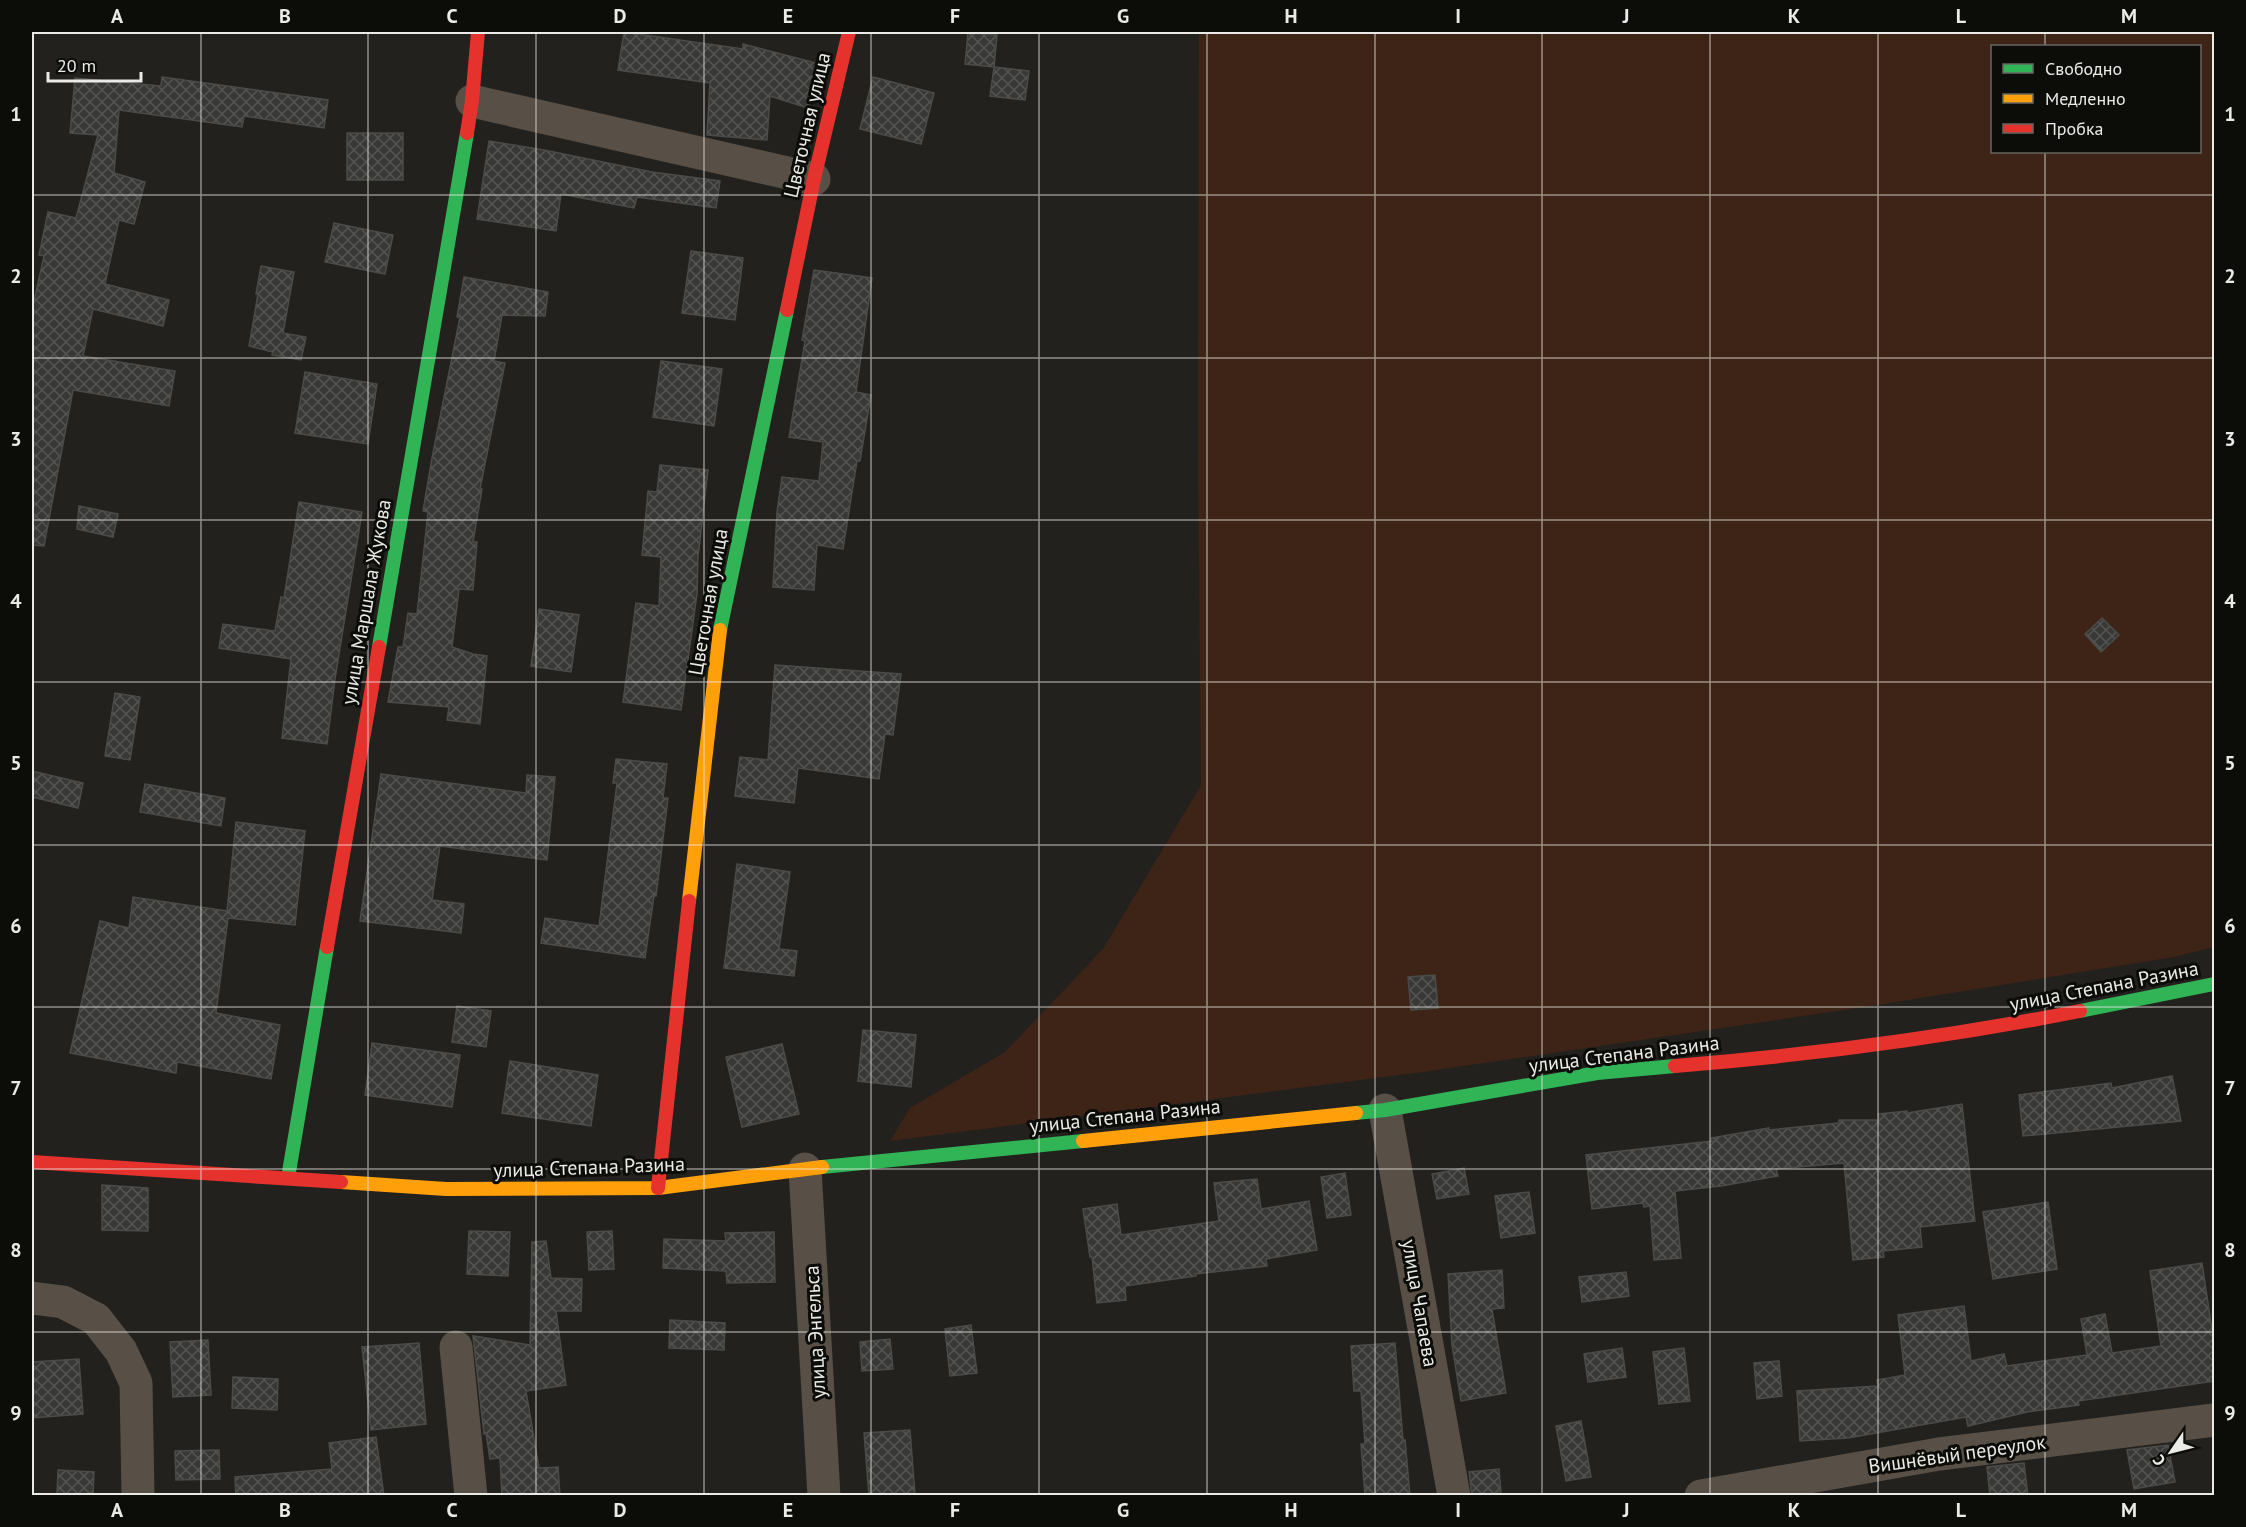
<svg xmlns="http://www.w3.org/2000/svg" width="2246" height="1527" font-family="'PT Sans',sans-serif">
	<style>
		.grass { fill: #3d2416; fill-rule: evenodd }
		.building { fill: url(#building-cross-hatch); stroke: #4b4b49; stroke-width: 1.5 }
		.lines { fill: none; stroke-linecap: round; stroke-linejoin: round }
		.street { stroke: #585046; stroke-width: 33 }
		.fast { stroke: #30b455; stroke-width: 14 }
		.slow { stroke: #ff9f0a; stroke-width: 14 }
		.jam { stroke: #e5322d; stroke-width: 14 }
		.grid { fill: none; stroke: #eaeae6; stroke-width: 1.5; stroke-opacity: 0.55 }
		.labels { text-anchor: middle; stroke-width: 6; stroke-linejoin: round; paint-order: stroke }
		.street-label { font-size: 20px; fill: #eaeae6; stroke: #0c0c09 }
		.neatline { fill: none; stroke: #eaeae6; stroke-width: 2 }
		.grid-label { font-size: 20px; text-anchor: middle; font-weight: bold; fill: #eaeae6 }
	</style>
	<defs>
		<pattern id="building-cross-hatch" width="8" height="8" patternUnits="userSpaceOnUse" patternTransform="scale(1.5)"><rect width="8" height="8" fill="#383836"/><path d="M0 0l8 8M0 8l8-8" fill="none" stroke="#555553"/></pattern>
	</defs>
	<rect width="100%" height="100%" fill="#22211e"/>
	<path class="grass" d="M1199,32H2214V947L2174,957L1878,1005L1423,1072L890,1141L910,1108L1005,1052L1103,949L1201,785L1198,452ZM1992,46H2200V152H1992Z"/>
	<g class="building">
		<path d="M624,32L743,49V44L820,64L808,108L770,96L767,140L707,135L710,83L618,70Z"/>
		<path d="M968,33L997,35L994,67L965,64Z"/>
		<path d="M994,67L1029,71L1025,100L990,96Z"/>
		<path d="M162,77L328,100L324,128L244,116L242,127L119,110L114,173L145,182L134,224L119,220L105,284L169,300L163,326L93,309L83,356L175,371L169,406L73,390L44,546L32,545V310L44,256L39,255L48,212L76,218L98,135L70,133L75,78L161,86Z"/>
		<path d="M873,77L934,93L921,144L860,129Z"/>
		<rect x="347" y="133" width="56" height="47"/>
		<path d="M489,141L544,150L652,172L720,181L716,208L637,197L634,208L561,194L556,231L477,219Z"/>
		<path d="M334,223L393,235L385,274L325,262Z"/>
		<path d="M691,251L743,258L735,320L682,313Z"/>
		<path d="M261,266L294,272L283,333L306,337L301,360L272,355L273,352L249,346L258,294H256Z"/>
		<path d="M814,270L872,278L856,392L871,395L860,461H857L843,549L817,545L814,590L773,587L777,512L782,477L819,481L823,442L789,437L805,341L802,340Z"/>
		<path d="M464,277L548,292L545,316L502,315L494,361L505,363L480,489H482L473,542H477L473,590L459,589L452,647L473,654L487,656L480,724L447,720L449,707L388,702L398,647H403L408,613L417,614L428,512L423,511L432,458L460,317H457Z"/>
		<path d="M661,361L722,369L714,426L653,417Z"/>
		<path d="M305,372L377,384L368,444L295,433Z"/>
		<path d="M660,465L708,470L698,557L697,594L681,710L623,702L636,603L659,606L661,557L642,555L648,491L657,492Z"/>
		<path d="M299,502L362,512L335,679L327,744L282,738L291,659L219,648L223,624L275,631L281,597L284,598Z"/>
		<path d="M79,506L118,514L113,537L77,529Z"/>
		<path d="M539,609L579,615L571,672L531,666Z"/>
		<path d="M2102,618L2119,635L2101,652L2085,634Z"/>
		<path d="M775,665L901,674L893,735L885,734L879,779L798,768L794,803L735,796L740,757L768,760Z"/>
		<path d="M115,693L140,697L130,760L105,756Z"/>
		<path d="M616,759L667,764L663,798H668L656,896H654L645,958L541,943L545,918L599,926L617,783H613Z"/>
		<path d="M32,771L83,783L78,808L32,797Z"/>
		<path d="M381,774L526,793L527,775L555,777L547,860L440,846L432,900L464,904L461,933L360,921Z"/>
		<path d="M145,784L225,798L221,826L140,812Z"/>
		<path d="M236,822L305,831L295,925L228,918L216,1013L280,1025L271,1079L177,1062L176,1073L70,1053L100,921L129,928L133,897L227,911Z"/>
		<path d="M737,864L790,872L779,949L797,951L794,976L724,968Z"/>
		<path d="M1435,975L1438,1008L1411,1010L1408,977Z"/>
		<path d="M457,1006L491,1011L486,1047L452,1042Z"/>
		<path d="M863,1030L916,1035L911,1087L858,1081Z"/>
		<path d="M372,1043L460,1055L452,1107L365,1095Z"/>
		<path d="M782,1044L799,1114L742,1127L726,1057Z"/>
		<path d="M510,1061L598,1075L591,1126L502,1113Z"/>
		<path d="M2172,1076L2181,1121L2023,1136L2019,1095L2111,1083L2112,1088Z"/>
		<path d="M1962,1104L1975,1221L1920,1227L1922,1247L1883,1251L1884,1257L1853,1260L1844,1163L1776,1169L1778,1176L1721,1186L1675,1191L1681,1258L1654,1260L1650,1206L1644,1207L1643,1203L1592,1209L1586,1155L1712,1141L1711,1138L1769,1128V1130L1839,1123V1120H1879L1878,1114L1907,1111V1113Z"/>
		<path d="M1464,1168L1469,1194L1437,1199L1432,1174Z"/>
		<path d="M1345,1173L1351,1215L1327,1218L1321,1177Z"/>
		<path d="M1257,1179L1261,1209L1309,1201L1317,1250L1266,1259L1267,1266L1195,1274L1196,1276L1125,1286L1126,1300L1097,1303L1092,1257H1090L1083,1209L1117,1204L1121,1235L1219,1221L1214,1183Z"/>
		<path d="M102,1185L148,1188V1231L102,1230Z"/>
		<path d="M1529,1192L1535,1233L1501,1238L1495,1196Z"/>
		<path d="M2048,1202L2057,1269L1993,1279L1983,1212Z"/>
		<path d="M469,1231L510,1232L508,1276L467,1274Z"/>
		<path d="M612,1231L614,1269L589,1270L587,1232Z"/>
		<path d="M774,1232L775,1282L727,1283L726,1271L663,1268L664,1239L726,1241L725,1233Z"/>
		<path d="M546,1241L551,1278L582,1279L581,1311H556L566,1385L526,1391L539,1468L558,1467L560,1496H502L500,1458L490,1459L486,1433L484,1434L473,1336L530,1345L532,1242Z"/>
		<path d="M2202,1263L2212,1330H2214V1381L2078,1401L2079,1405L2027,1412L1968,1426L1966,1417L1848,1438L1800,1441L1797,1391L1878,1386L1877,1380L1905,1375L1898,1315L1964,1306L1971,1361L2004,1354L2007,1366L2087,1355L2081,1319L2105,1314L2112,1353L2161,1346L2150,1271Z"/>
		<path d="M1502,1270L1504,1308L1492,1309L1506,1393L1461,1401L1452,1345L1448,1274Z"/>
		<path d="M1626,1272L1629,1296L1582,1302L1579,1277Z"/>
		<path d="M670,1320L725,1323L724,1350L669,1348Z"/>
		<path d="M971,1325L977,1373L950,1376L945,1329Z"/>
		<path d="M890,1339L893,1369L862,1371L860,1342Z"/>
		<path d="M208,1340L211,1395L173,1397L170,1342Z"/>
		<path d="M419,1343L426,1424L371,1430L362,1347Z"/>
		<path d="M1395,1343L1403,1440H1405L1410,1496H1365L1361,1444H1365L1361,1391H1354L1351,1346Z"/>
		<path d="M1622,1348L1626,1377L1588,1382L1584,1354Z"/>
		<path d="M1684,1348L1690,1401L1659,1404L1653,1352Z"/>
		<path d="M79,1359L83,1414L32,1418V1362Z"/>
		<path d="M1779,1361L1782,1396L1757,1399L1754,1363Z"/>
		<path d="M233,1377L278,1379L277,1410L232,1408Z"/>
		<path d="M1581,1421L1591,1477L1566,1481L1556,1426Z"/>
		<path d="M910,1430L915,1495L869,1496L864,1433Z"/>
		<path d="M376,1437L384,1496H236L235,1477L332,1469L329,1443Z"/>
		<path d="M2168,1445L2175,1482L2134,1489L2127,1450Z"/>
		<path d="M219,1450L220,1479L176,1480L175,1451Z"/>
		<path d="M2024,1463L2028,1496H1990L1987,1467Z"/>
		<path d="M1499,1469L1501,1493L1472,1496L1469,1472Z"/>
		<path d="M58,1470L94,1472L93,1496H57Z"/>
	</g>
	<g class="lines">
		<g class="street">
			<path d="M472,101L814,179"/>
			<path d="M1385,1110L1454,1496"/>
			<path d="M805,1169L824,1496"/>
			<path d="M32,1298L63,1302L96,1319L121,1351L136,1383L138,1496"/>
			<path d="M456,1347L471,1496"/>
			<path d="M1701,1496L1939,1454L2214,1420"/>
		</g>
		<g class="fast">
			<path d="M720,630L787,310"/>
			<path d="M379,647L467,133"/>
			<path d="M2080,1011L2214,984"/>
			<path d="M1356,1113L1385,1110L1597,1073L1675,1066"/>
			<path d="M822,1167L1083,1141"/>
			<path d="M288,1178L327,947"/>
		</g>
		<g class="slow">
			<path d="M689,901L720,630"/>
			<path d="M1083,1141L1356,1113"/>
			<path d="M341,1182L446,1189L658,1188L822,1167"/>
		</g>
		<g class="jam">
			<path d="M467,133L472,101L478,32"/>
			<path d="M787,310L814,179L849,32"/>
			<path d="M327,947L379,647"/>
			<path d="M1675,1066C1811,1055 1947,1037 2080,1011"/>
			<path d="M32,1162L341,1182"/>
			<path d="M658,1188L689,901"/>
		</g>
	</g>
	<path class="grid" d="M201,32V1496M368,32V1496M536,32V1496M704,32V1496M871,32V1496M1039,32V1496M1207,32V1496M1375,32V1496M1542,32V1496M1710,32V1496M1878,32V1496M2045,32V46M2045,152V1496M32,195H2214M32,358H2214M32,520H2214M32,682H2214M32,845H2214M32,1007H2214M32,1169H2214M32,1332H2214"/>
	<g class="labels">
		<g class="street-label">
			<text transform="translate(807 125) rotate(-77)" y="7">Цветочная улица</text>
			<text transform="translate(366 602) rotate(-80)" y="7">улица Маршала Жукова</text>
			<text transform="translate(708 602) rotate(-80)" y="7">Цветочная улица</text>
			<text transform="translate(2104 986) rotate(-11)" y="7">улица Степана Разина</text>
			<text transform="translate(1624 1054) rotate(-7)" y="7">улица Степана Разина</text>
			<text transform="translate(1125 1116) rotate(-6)" y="7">улица Степана Разина</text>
			<text transform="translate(589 1167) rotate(-2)" y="7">улица Степана Разина</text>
			<text transform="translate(1420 1303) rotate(80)" y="7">улица Чапаева</text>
			<text transform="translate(815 1332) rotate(-93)" y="7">улица Энгельса</text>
			<text transform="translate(1957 1454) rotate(-8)" y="7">Вишнёвый переулок</text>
		</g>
	</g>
	<rect width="2246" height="1527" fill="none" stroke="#0c0c09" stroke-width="66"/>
	<rect x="1991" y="45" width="210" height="108" fill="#0c0c09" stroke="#656561" stroke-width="1.5"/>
	<rect x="2003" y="64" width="30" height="9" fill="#30b455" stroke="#656561" stroke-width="1.5"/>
	<text x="2045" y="75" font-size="18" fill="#eaeae6">Свободно</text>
	<rect x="2003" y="94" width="30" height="9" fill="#ff9f0a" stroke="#656561" stroke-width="1.5"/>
	<text x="2045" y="105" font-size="18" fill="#eaeae6">Медленно</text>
	<rect x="2003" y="124" width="30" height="9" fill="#e5322d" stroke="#656561" stroke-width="1.5"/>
	<text x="2045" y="135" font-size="18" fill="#eaeae6">Пробка</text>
	<g transform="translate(2171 1452) rotate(235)" stroke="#0c0c09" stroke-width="4.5" paint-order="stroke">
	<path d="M0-4.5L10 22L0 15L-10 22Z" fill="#eaeae6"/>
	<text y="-9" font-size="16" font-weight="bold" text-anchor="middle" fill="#eaeae6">С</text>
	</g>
	<path d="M48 72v9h93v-9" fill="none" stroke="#eaeae6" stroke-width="3"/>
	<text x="57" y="72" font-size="18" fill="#eaeae6" stroke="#0c0c09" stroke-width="4.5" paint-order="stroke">20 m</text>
	<rect x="33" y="33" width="2180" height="1461" class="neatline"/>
	<g class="grid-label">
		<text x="117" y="23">A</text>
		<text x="285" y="23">B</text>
		<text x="452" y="23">C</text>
		<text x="620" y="23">D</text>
		<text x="788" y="23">E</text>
		<text x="955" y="23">F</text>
		<text x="1123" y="23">G</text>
		<text x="1291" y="23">H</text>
		<text x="1458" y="23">I</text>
		<text x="1626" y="23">J</text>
		<text x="1794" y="23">K</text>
		<text x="1961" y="23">L</text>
		<text x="2129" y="23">M</text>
		<text x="16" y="121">1</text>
		<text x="2230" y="121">1</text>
		<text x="16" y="283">2</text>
		<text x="2230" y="283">2</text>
		<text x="16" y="446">3</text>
		<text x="2230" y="446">3</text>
		<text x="16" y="608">4</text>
		<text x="2230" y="608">4</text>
		<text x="16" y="770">5</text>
		<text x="2230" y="770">5</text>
		<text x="16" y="933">6</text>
		<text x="2230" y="933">6</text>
		<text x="16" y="1095">7</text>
		<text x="2230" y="1095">7</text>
		<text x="16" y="1257">8</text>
		<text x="2230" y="1257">8</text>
		<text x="16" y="1420">9</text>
		<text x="2230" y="1420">9</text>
		<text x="117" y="1517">A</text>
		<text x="285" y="1517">B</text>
		<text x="452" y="1517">C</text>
		<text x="620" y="1517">D</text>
		<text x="788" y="1517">E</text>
		<text x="955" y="1517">F</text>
		<text x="1123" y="1517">G</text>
		<text x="1291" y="1517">H</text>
		<text x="1458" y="1517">I</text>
		<text x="1626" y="1517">J</text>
		<text x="1794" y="1517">K</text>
		<text x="1961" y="1517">L</text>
		<text x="2129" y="1517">M</text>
	</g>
</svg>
